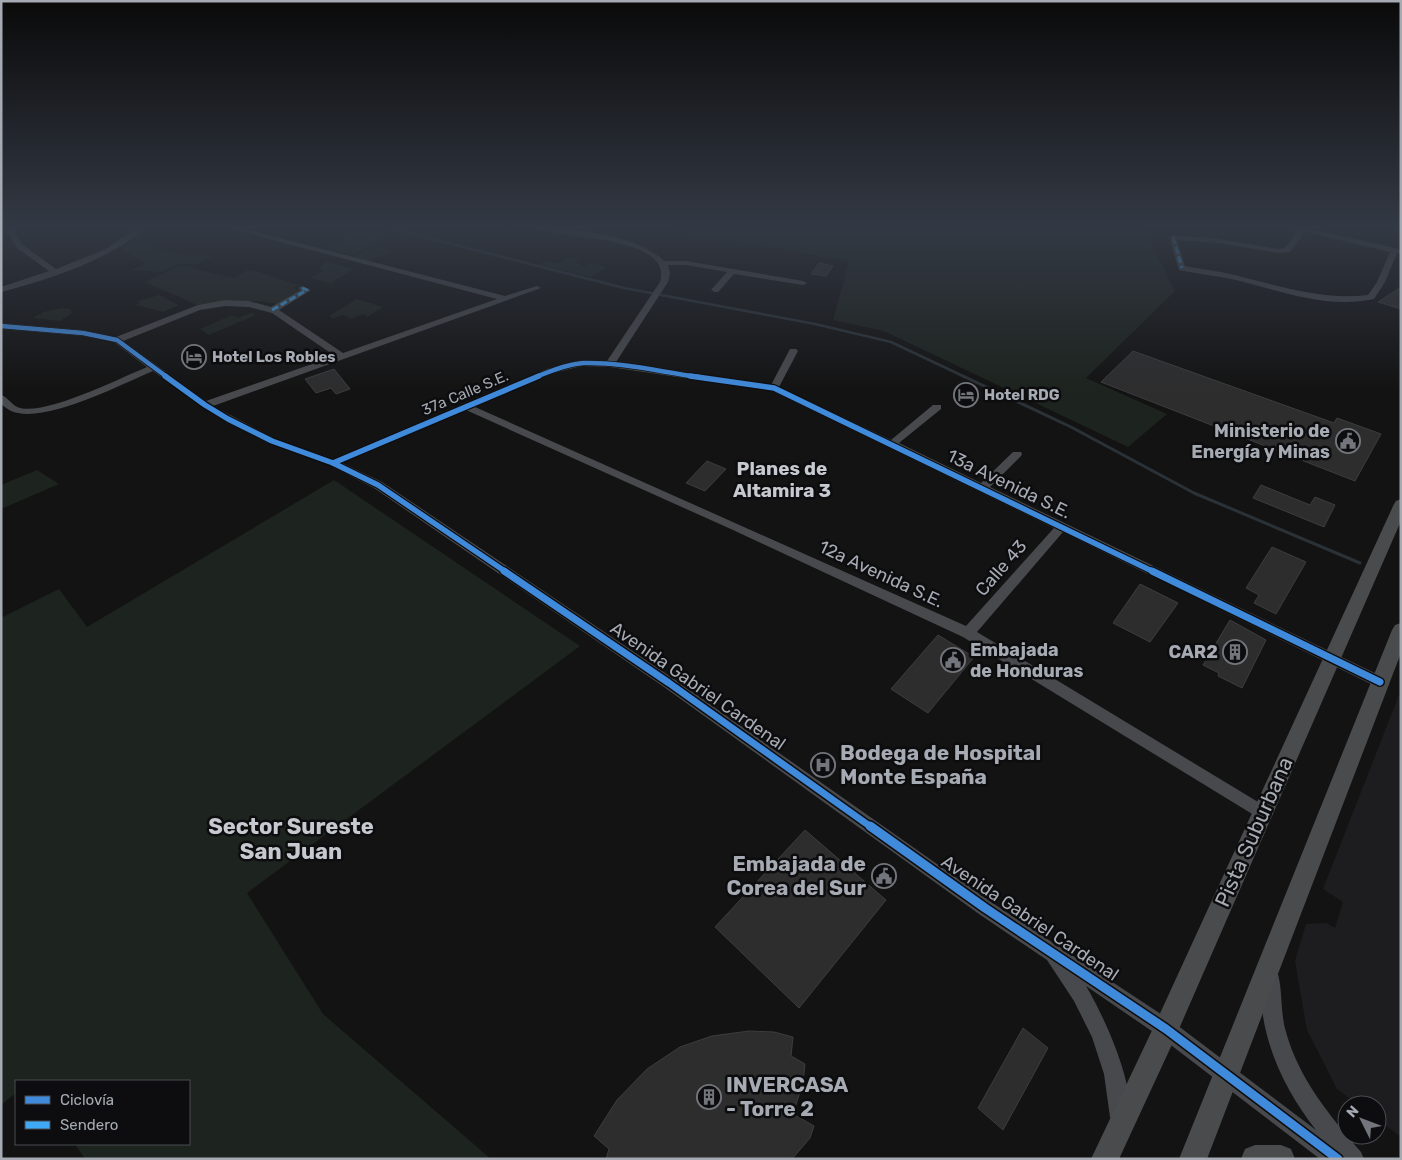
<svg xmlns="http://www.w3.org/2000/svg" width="1402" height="1160" font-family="Rubik,sans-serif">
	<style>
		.built { fill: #1d1d1f }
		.green { fill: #1d231e }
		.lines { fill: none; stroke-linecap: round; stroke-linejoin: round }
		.stream-far1 { stroke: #2b3237; stroke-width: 2.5 }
		.stream { stroke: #2b3237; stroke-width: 3 }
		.building { fill: #2d2d2e; stroke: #3c3d3f }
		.minor { fill: #47494c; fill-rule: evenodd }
		.major { fill: #4a4b4d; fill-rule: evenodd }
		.quiet { stroke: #3fa9f5; stroke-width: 3; stroke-dasharray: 7 3; stroke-linecap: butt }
		.cycleway-far3-casing { stroke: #0d0d0f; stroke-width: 6 }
		.cycleway-far2-casing { stroke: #0d0d0f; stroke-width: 8 }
		.cycleway-far1-casing { stroke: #0d0d0f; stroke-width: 10 }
		.cycleway-casing { stroke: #0d0d0f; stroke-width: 12 }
		.cycleway-far3 { stroke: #408adc; stroke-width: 4.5 }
		.cycleway-far2 { stroke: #408adc; stroke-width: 5.5 }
		.cycleway-far1 { stroke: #408adc; stroke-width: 7 }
		.cycleway { stroke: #408adc; stroke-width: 9 }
		.labels { text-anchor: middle; stroke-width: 5; stroke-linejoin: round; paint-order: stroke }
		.far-poi-label { font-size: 15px; font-weight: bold; fill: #a5aab3; stroke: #0d0d0f; text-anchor: start }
		.far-street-label { font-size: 15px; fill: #a5aab3; stroke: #0d0d0f }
		.poi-label { font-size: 18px; font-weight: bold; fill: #a5aab3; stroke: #0d0d0f; text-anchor: end }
		.street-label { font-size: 18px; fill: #a5aab3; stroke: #0d0d0f }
		.neighbourhood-label { font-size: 19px; font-weight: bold; fill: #c6c9cf; stroke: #0d0d0f }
		.near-poi-label { font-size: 21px; font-weight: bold; fill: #a5aab3; stroke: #0d0d0f; text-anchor: start }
		.near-street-label { font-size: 21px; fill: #a5aab3; stroke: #0d0d0f }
		.near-neighbourhood-label { font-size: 22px; font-weight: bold; fill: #c6c9cf; stroke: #0d0d0f }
	</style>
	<rect width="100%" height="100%" fill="#131313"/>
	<path class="built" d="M1399,695H1401V1137L1377,1119V1105H1358L1337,1089L1307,1030L1295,961L1306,924L1326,923L1335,928L1343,902L1323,889Z"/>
	<g class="green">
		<path d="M667,227H1143L1175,291L1086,378L1167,414L1128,447L884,331L833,320L849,261L664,229Z"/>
		<path d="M361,230L376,234L372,237L381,239L352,255L326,249Z"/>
		<path d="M141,242C156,250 171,254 188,255C197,256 204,253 212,257L196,265L181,263L161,272L130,270L145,264L122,249Z"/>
		<path d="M374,246L392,251L368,261L354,257Z"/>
		<path d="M569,257L579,259L575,262L583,266L590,263L608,267L591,277L540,265L546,260L560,263Z"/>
		<path d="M327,262L354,269L331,283L311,278L324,270L317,268Z"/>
		<path d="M180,265L233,278L248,270L255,271L299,285L293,288L301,291L278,304L258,301L217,302L197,305L145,282Z"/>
		<path d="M159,295L179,305L163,312L136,305L140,303L138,301Z"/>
		<path d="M357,299L383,307L367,317L363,314L351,319L343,315L333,319L329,316Z"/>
		<path d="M61,308L70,309L72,313L60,321L32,318L44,312Z"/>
		<path d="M251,313L256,315L209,335L200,329L232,315L238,318Z"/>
		<path d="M37,470L59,484L1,509V485Z"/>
		<path d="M334,480L580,646L247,893L323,1014L491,1159H85L75,1144H189V1081H16V1093L1,1105V618L59,589L87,627Z"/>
	</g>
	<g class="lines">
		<path class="stream-far1" d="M385,227L624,288L815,324L891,342L965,377"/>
		<path class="stream" d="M963,376L1071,427L1194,493L1360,563"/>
	</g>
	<g class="building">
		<path d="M819,263L833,266L826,276L811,274Z"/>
		<path d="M1401,287V309L1378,302Z"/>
		<path d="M1133,351L1334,423L1337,418L1381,434L1355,481L1101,382Z"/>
		<path d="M334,369L350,389L336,394L331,388L316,393L305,379Z"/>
		<path d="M707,461L726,469L705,491L686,483Z"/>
		<path d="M1261,485L1310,505L1315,497L1335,505L1324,527L1253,498Z"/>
		<path d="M1272,547L1306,562L1276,614L1254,603L1259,595L1246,588Z"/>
		<path d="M1140,584L1178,603L1150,642L1113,623Z"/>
		<path d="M1230,620L1266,640L1242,688L1218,676L1219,673L1203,665Z"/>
		<path d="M938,635L974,657L928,713L891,689Z"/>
		<path d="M805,830L886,900L799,1008L715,927Z"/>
		<path d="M1023,1028L1048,1048L1003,1130L978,1108Z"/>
		<path d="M749,1031L774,1032L793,1037L791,1056L805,1064L803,1082L793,1114L814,1126L810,1138L792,1159H606L609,1149L594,1136L617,1100L647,1069L680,1047L712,1036Z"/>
	</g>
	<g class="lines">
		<g class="minor">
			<path d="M10,227H20L14,231L23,245L56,269L106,249L138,227H146C111,260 47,280 1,292V287L49,271L17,248L6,230Z"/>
			<path d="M224,227H237L505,296L537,286L541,288L213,406L276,439L333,459L547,369L582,360L607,361L660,282C674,234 556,240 533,227C570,227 636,234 664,261H686L803,281L807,283L803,285L734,274L718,292H715L711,290L727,272L686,265H668L670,273L668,282L616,362L771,385L790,349H796L798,351L779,387L891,440L933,405H941V409L899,443L981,483L1013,452H1021L1022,454L1021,456L990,487L1385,678L1387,682L1385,686L1380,688L1375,686L1063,532L977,632L1268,808L1270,813L1268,818L1262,820L963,637L733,530L466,410L342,463L382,482L674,679L991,902L1173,1022L1316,1130C1286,1092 1262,1043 1261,994C1261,986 1260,979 1263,971L1270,969L1277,971C1283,988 1280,1013 1286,1032C1299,1079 1330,1116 1361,1152L1364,1159H1320L1159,1036L1086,986C1103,1014 1140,1093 1127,1124L1120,1127L1113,1124L1110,1117L1104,1074L1092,1037L1074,1001L1047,960L979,914L664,687L374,488L329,465L268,443L224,421L202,407L153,371C120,385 52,420 18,413C11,412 6,408 1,404V395C8,397 12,406 20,408C47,415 120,378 147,367L114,342L83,336L1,329V323L83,330L116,337L198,305L225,300L249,301L271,307L301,290L298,288L302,286L311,290L279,310L343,353L497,299ZM225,306L249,307L272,313L335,356L206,401L123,341L200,310ZM582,366L610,367L772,391L1054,528L966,626L475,407L553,373Z"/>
			<path d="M1286,227H1302L1395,248L1401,250V254L1397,253L1385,282L1374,299C1328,309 1285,292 1240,281C1220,276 1199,274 1179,270L1169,237L1173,235L1219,239L1278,249L1285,248L1298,231ZM1305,232L1390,252L1377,282L1368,295C1325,300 1288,288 1246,278C1226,272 1206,270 1185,266L1177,240L1219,243L1278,253L1290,252Z"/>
		</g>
		<g class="major">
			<path d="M1401,499V521L1175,1038L1119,1159H1091L1157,1020L1394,504L1396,501Z"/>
			<path d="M1401,623V653L1207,1159H1179L1392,630L1395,625Z"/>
			<path d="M1255,1145H1281L1291,1149L1295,1159H1241L1245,1149Z"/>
		</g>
		<g class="quiet">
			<path d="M1173,237L1182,268"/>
			<path d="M272,310L307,290L302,288"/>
		</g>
		<defs>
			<g id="cycleway-far3">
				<path d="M1,326L83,333L117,340L167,377"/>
				<path d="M536,377C550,371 568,364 584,363C622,362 661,372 699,377"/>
			</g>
			<g id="cycleway-far2">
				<path d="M165,376L205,405L228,419L272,441L333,463L378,485L506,572"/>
				<path d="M690,376L774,388L1154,572"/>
				<path d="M333,463L539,376"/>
			</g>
			<g id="cycleway-far1">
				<path d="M504,571L669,683L871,827"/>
				<path d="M1152,571L1380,682"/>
			</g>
			<path id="cycleway" d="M870,826L985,908L1166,1029L1338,1159"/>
		</defs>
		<use href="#cycleway-far3" class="cycleway-far3-casing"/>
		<use href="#cycleway-far2" class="cycleway-far2-casing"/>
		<use href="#cycleway-far1" class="cycleway-far1-casing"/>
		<use href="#cycleway" class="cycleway-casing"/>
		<use href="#cycleway-far3" class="cycleway-far3"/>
		<use href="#cycleway-far2" class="cycleway-far2"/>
		<use href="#cycleway-far1" class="cycleway-far1"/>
		<use href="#cycleway" class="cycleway"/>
	</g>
	<linearGradient id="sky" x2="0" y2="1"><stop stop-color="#0a0a0a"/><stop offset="0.58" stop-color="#333944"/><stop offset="1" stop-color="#333944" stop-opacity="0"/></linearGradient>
	<rect width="1402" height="390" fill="url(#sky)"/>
	<defs>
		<symbol id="hotel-ring" viewBox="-11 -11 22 22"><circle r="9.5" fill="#0d0d0f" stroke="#72757b" stroke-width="1.5"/><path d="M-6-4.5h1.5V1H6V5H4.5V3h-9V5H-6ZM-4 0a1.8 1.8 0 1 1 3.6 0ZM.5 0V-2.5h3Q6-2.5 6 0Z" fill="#72757b"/></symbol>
		<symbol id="civic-ring" viewBox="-11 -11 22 22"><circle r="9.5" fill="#0d0d0f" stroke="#72757b" stroke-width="1.5"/><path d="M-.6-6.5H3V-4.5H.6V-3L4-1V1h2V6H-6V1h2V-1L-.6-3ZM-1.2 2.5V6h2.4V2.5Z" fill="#72757b"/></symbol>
		<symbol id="building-ring" viewBox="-11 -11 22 22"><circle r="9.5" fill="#0d0d0f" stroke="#72757b" stroke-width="1.5"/><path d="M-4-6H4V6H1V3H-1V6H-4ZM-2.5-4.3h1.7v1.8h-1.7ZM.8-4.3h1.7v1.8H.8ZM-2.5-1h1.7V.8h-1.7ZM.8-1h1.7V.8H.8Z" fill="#72757b"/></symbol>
		<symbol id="hospital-ring" viewBox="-11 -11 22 22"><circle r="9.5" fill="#0d0d0f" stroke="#72757b" stroke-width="1.5"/><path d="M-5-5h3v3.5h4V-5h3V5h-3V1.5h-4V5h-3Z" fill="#72757b"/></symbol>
	</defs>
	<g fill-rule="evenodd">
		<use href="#hotel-ring" x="180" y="343" width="28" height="28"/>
		<use href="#hotel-ring" x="952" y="381" width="28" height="28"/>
		<use href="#civic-ring" x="1334" y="427" width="28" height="28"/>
		<use href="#building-ring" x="1221" y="638" width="28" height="28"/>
		<use href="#civic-ring" x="939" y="646" width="28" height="28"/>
		<use href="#hospital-ring" x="809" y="751" width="28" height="28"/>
		<use href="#civic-ring" x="870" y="862" width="28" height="28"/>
		<use href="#building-ring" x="695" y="1083" width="28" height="28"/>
	</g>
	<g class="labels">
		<g class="far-poi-label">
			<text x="212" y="362">Hotel Los Robles</text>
			<text x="984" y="400">Hotel RDG</text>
		</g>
		<g class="far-street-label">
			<text transform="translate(465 393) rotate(-23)" y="5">37a Calle S.E.</text>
		</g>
		<g class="poi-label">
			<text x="1330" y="437">Ministerio de<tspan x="1330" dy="21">Energía y Minas</tspan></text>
			<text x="970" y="656" text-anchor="start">Embajada<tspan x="970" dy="21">de Honduras</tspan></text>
			<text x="1218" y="658">CAR2</text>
		</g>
		<g class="street-label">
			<text transform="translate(1009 484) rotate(26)" y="6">13a Avenida S.E.</text>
			<text transform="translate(1001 568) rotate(-49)" y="6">Calle 43</text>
			<text transform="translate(881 574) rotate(25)" y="6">12a Avenida S.E.</text>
			<text transform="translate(698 686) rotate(35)" y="6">Avenida Gabriel Cardenal</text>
			<text transform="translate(1030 918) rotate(34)" y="6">Avenida Gabriel Cardenal</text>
		</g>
		<g class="neighbourhood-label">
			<text x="782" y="475">Planes de<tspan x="782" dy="22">Altamira 3</tspan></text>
		</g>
		<g class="near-poi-label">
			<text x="840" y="760">Bodega de Hospital<tspan x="840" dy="24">Monte España</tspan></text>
			<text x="866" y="871" text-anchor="end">Embajada de<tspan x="866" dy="24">Corea del Sur</tspan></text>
			<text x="726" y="1092">INVERCASA<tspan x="726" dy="24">- Torre 2</tspan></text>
		</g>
		<g class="near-street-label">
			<text transform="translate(1254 832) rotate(-66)" y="7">Pista Suburbana</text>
		</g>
		<g class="near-neighbourhood-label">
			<text x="291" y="834">Sector Sureste<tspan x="291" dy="25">San Juan</tspan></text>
		</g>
	</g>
	<rect width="1402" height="1160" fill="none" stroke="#a5aab3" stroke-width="5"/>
	<rect x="15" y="1080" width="175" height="65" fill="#0d0d0f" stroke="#4a4c51"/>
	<rect x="25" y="1096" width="25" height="8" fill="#408adc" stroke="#4a4c51"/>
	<text x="60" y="1105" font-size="15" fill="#a5aab3">Ciclovía</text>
	<rect x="25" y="1121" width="25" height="8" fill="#3fa9f5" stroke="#4a4c51"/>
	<text x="60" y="1130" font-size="15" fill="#a5aab3">Sendero</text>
	<g transform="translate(1362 1120) rotate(312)"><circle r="24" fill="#0d0d0f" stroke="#4a4c51"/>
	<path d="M0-4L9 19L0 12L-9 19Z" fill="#72757b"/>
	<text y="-8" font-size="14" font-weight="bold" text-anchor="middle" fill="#a5aab3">N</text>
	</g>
</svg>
